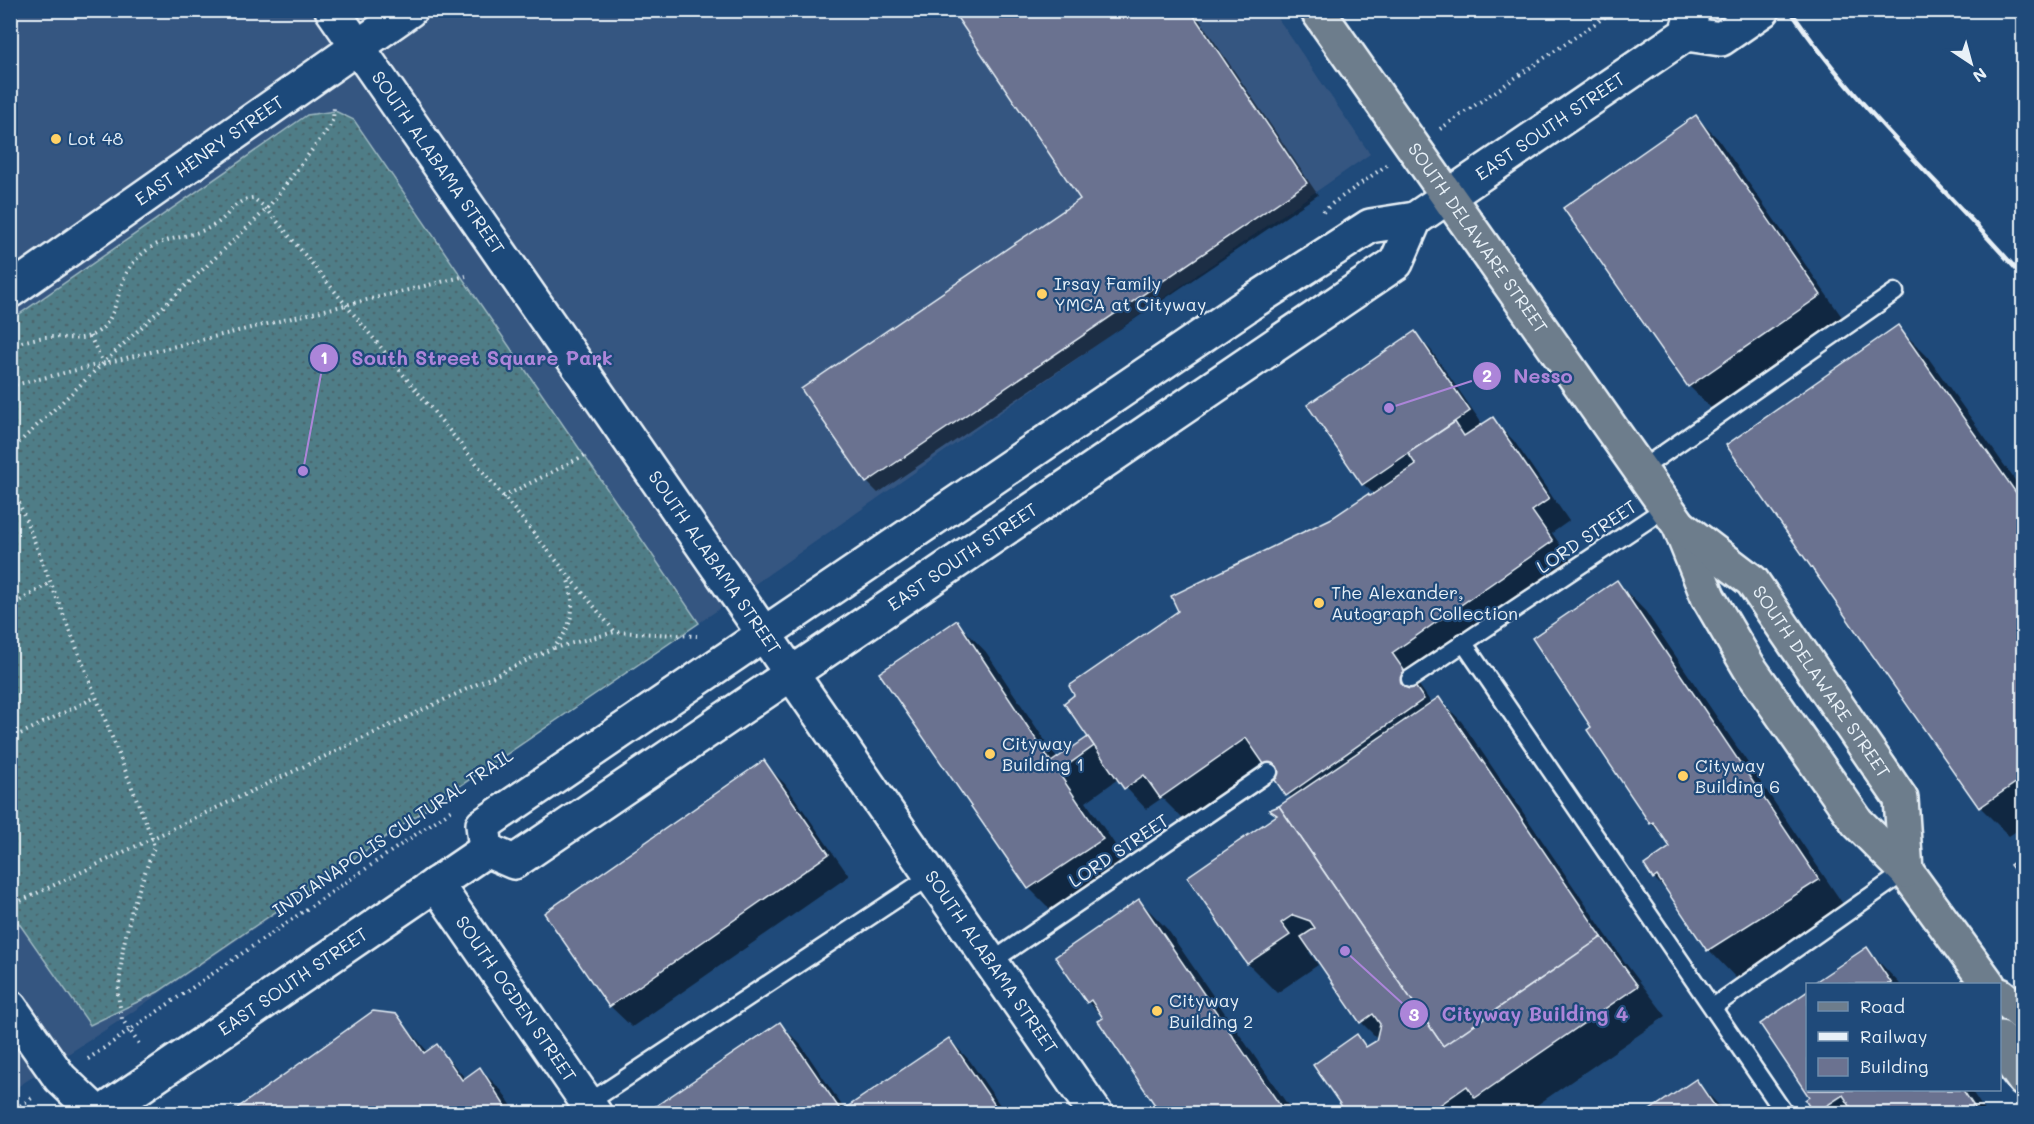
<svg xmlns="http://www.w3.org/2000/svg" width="2034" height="1124" font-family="Mali,sans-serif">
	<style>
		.built { fill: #365681 }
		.grass { fill: url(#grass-dots); stroke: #9cb7c0; stroke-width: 1.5 }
		.shadow { fill: #0007 }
		.building { fill: #6b7290; stroke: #e8f1f8; stroke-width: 1.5 }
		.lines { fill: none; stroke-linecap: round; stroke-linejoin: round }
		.service-casing { stroke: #e8f1f8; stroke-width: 21 }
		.minor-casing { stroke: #e8f1f8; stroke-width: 38 }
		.secondary-casing { stroke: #e8f1f8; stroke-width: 38 }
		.primary-casing { stroke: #e8f1f8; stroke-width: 38 }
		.path { stroke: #e8f1f8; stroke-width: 4; stroke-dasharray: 1.5 4.5; stroke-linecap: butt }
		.service { stroke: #1f4a7a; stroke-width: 16 }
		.minor { stroke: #1f4a7a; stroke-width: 33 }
		.secondary { stroke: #1f4a7a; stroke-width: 33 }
		.primary { stroke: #6d7d8c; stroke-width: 33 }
		.rail { stroke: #e8f1f8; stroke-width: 4.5 }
		.poi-dot { fill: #ffd166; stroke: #1f4a7a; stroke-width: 2 }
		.labels { text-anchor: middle; stroke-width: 4.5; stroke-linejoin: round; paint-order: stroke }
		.street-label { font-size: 18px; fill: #e8f1f8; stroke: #1f4a7a }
		.poi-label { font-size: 18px; fill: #e8f1f8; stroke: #1f4a7a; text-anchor: start }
		.leader { fill: none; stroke: #ac85d9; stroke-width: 2 }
		.callout-dot { fill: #ac85d9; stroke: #1f4a7a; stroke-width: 2 }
		.mark-label { font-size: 18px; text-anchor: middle; font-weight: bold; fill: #fff }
		.callout-label { font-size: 20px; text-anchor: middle; font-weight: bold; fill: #ac85d9; stroke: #1f4a7a; stroke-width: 4.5; stroke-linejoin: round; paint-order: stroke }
	</style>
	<defs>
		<pattern id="grass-dots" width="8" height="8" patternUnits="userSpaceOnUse" patternTransform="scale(1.5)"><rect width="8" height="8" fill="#4f7d87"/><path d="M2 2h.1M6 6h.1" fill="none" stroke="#4b656c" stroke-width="1.8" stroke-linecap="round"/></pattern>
	</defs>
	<rect width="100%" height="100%" fill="#1f4a7a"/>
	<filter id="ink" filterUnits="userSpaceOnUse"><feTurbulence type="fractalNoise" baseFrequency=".0167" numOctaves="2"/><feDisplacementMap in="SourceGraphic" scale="12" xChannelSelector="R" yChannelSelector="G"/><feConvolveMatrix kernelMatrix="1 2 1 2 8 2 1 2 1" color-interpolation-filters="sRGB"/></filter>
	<g filter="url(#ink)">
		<path class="built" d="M11,11H1273L1370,154L699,623L122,1019L11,1091Z"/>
		<path class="grass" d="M335,111L354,120L699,623L158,992L90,1025L11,912V320L307,115Z"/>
		<g class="shadow">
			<path d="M954,10H1193L1318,195L878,493L867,482L1082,199Z"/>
			<path d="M1696,117L1718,139L1842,317L1711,408L1689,386Z"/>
			<path d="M1898,327L1927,356L2024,493V826L2009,836L1980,807Z"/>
			<path d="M1414,333L1431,350L1483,425L1492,419L1514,441L1569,521L1552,533L1573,563L1412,675L1432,704L1439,699L1461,721L1624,961L1666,1016L1524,1114H1348L1357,1036L1368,1047L1378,1039L1361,1022L1312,950L1309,952L1318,965L1277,993L1248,964L1189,878L1278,816L1272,811L1292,799L1264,762L1183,819L1162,798L1146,809L1118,779L1086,802L1131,868L1059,918L1029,888L881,674L957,622L986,652L1058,760L1088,739L1333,519L1375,495L1363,484Z"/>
			<path d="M1617,582L1646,612L1847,910L1738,980L1709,950L1671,895L1654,878L1672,848L1651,823L1594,728Z"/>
			<path d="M763,762L785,784L849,876L632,1027L610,1006Z"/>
			<path d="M1139,900L1168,930L1294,1114H1163L1105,1019L1088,1002L1057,957Z"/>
			<path d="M1867,949L1900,984H1817Z"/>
			<path d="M396,1015L428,1052L437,1046L466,1079L480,1069L502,1091L517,1114H232Z"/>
			<path d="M780,1024L801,1045L845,1110L949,1039L970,1061L1006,1114H646Z"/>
			<path d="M1696,1081L1727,1114H1647Z"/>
			<path d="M1808,1090H1971L1987,1114H1816L1807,1100L1811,1097Z"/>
		</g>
		<g class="building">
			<path d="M952,10H1190L1307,183L866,483L801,389L1080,199Z"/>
			<path d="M1696,115L1821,295L1688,387L1563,208Z"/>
			<path d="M1898,325L2024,504V777L1979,808L1726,445Z"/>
			<path d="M1415,331L1470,411L1362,485L1307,405Z"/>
			<path d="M1493,417L1549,499L1532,511L1553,541L1392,653L1424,699L1286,796L1246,738L1160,798L1144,775L1124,789L1064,703L1074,695L1069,686L1178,611L1171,596L1332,518L1368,494L1370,496L1416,465L1408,453L1455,422L1464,436Z"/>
			<path d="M1617,580L1819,880L1707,951L1657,876L1653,879L1644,865L1670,847L1653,822L1650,824L1587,730L1591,727L1532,638Z"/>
			<path d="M957,620L1051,762L1088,737L1094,746L1058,772L1103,839L1028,889L879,673Z"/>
			<path d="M1439,697L1602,937L1443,1046L1279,806Z"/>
			<path d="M764,760L829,854L609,1007L544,913Z"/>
			<path d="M1279,806L1443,1046L1602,937L1638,986L1475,1098L1467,1086L1427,1114H1347L1313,1065L1357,1034L1366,1047L1376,1041L1380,1024L1373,1014L1360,1023L1301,937L1315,928L1310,921L1293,915L1281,923L1290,935L1247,964L1187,877L1277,815L1269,810Z"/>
			<path d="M2024,855V883L2010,865Z"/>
			<path d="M1139,899L1286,1114H1161L1098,1021L1103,1018L1091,1000L1087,1003L1055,957Z"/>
			<path d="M1867,947L1892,984H1817L1815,982Z"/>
			<path d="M1808,991V1090H1963L1979,1114H1855L1843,1095L1814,1114L1805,1100L1809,1097L1760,1024Z"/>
			<path d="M373,1011L397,1014L424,1053L437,1044L462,1080L480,1067L510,1114H229Z"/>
			<path d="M780,1022L841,1111L949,1038L1001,1114H644Z"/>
			<path d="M1696,1079L1720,1114H1644Z"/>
		</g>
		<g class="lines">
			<defs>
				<g id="service">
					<path d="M1640,470L1895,292"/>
					<path d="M1463,642L1785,1114"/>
					<path d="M1410,679L1667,507"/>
					<path d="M991,962L1269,772"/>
					<path d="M1713,1007L1906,871"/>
					<path d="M588,1103L931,876"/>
				</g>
				<g id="minor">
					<path id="s1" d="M332,10L1096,1114"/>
					<path id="s2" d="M10,291L410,10"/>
					<path id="s3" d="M436,884L595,1114"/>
					<path d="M10,1007L60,1078L98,1114"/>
				</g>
				<g id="secondary">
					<path d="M1686,34L1721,39L1763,10"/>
					<path id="s4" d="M486,850L483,825L1249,304L1370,226L1415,219L1686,34L1693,10"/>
					<path id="s5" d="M486,850L514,862L1396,263L1415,219"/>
					<path id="s6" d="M100,1114L486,850"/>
				</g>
				<g id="primary">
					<path id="s7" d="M1317,10L1679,525L1708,597L1749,667L1857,822L1906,871L1988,984"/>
					<path id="s8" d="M1680,526L1752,581L1901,799L1906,871"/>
					<path d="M2000,995L2024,1015"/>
					<path d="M2000,1038L2003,1051L2024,1080"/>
				</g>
			</defs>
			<use href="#service" class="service-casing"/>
			<use href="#minor" class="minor-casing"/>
			<use href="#secondary" class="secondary-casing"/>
			<use href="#primary" class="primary-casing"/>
			<g class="path">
				<path d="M1440,129L1615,10"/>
				<path d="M1323,212L1333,203L1387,165"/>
				<path d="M90,336L103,363"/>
				<path d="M10,345C22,342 35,338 46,337C64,336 79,343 96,333C118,320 116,289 129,269C153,232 185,243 216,224C230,215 234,200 253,198L267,209L615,632"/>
				<path d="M10,386L466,276"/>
				<path d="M10,451L267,209L328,129L333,119L334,107"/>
				<path d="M10,480L152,838L154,847L132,909L123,948L118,995L122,1019L141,1047"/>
				<path d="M503,497L587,454"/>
				<path d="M10,607L51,582"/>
				<path d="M554,648L615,632L697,636"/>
				<path d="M10,739L96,697"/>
				<path d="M10,906L553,648C573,627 576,607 568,580"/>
				<path d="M88,1059L453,809"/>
				<path d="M10,1112L32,1098"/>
			</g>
			<use href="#service" class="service"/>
			<use href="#minor" class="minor"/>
			<use href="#secondary" class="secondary"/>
			<use href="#primary" class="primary"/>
			<path class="rail" d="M1790,10C1857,109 1946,188 2024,278"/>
		</g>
	</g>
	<g class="poi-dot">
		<circle cx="56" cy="139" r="6"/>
		<circle cx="1042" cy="294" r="6"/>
		<circle cx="1319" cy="603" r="6"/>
		<circle cx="990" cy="754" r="6"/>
		<circle cx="1683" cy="776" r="6"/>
		<circle cx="1157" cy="1011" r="6"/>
	</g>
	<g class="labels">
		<g class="street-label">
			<text dy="6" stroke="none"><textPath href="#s4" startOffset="1305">EAST SOUTH STREET</textPath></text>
			<text dy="6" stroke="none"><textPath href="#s2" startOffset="244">EAST HENRY STREET</textPath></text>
			<text dy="6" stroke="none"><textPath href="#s1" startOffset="186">SOUTH ALABAMA STREET</textPath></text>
			<text dy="6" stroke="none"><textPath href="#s7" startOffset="279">SOUTH DELAWARE STREET</textPath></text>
			<text transform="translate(1587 537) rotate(-34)" y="6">LORD STREET</text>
			<text dy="6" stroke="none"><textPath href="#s5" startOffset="573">EAST SOUTH STREET</textPath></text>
			<text dy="6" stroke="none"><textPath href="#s1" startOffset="672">SOUTH ALABAMA STREET</textPath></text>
			<text dy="6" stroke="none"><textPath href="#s8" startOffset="213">SOUTH DELAWARE STREET</textPath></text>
			<text transform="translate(393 833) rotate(-34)" y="6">INDIANAPOLIS CULTURAL TRAIL</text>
			<text transform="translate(1119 851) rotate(-34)" y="6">LORD STREET</text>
			<text dy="6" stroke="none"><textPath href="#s1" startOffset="1158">SOUTH ALABAMA STREET</textPath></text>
			<text dy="6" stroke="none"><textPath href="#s6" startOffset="234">EAST SOUTH STREET</textPath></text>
			<text dy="6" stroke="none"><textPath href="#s3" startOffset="140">SOUTH OGDEN STREET</textPath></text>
		</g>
		<g class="poi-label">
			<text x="68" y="145">Lot 48</text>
			<text x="1054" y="290">Irsay Family<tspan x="1054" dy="21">YMCA at Cityway</tspan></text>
			<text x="1331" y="599">The Alexander,<tspan x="1331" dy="21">Autograph Collection</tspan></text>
			<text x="1002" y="750">Cityway<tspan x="1002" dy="21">Building 1</tspan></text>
			<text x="1695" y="772">Cityway<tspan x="1695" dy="21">Building 6</tspan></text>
			<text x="1169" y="1007">Cityway<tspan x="1169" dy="21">Building 2</tspan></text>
		</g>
	</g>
	<path class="leader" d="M303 471L324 358M1389 408L1487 376M1345 951L1414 1014"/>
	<g class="callout-dot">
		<circle cx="303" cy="471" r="6"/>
		<circle cx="1389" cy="408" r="6"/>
		<circle cx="1345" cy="951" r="6"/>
		<circle cx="324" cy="358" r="15"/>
		<circle cx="1487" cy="376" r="15"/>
		<circle cx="1414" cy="1014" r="15"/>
	</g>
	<g class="mark-label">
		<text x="324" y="364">1</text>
		<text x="1487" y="382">2</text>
		<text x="1414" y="1021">3</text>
	</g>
	<g class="callout-label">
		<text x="482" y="365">South Street Square Park</text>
		<text x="1543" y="383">Nesso</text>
		<text x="1535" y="1021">Cityway Building 4</text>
	</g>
	<rect width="2034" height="1124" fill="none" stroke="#1f4a7a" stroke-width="36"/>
	<rect x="18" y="18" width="1998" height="1088" fill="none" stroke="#e8f1f8" stroke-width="2" filter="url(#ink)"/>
	<rect x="1806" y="983" width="195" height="108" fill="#1f4a7a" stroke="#6f8dac" stroke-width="1.5"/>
	<rect x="1818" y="1002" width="30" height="9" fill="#6d7d8c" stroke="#6f8dac" stroke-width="1.5"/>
	<text x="1860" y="1013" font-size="18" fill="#e8f1f8">Road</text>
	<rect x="1818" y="1032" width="30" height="9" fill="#e8f1f8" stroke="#6f8dac" stroke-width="1.5"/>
	<text x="1860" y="1043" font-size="18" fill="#e8f1f8">Railway</text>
	<rect x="1818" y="1058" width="30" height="18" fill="#6b7290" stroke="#6f8dac" stroke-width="1.5"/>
	<text x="1860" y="1073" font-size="18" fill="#e8f1f8">Building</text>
	<g transform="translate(1971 63) rotate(144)" stroke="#1f4a7a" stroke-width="4.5" paint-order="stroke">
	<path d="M0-4.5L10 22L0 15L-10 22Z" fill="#e8f1f8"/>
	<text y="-9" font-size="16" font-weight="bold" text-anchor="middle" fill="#e8f1f8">N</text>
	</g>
</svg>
